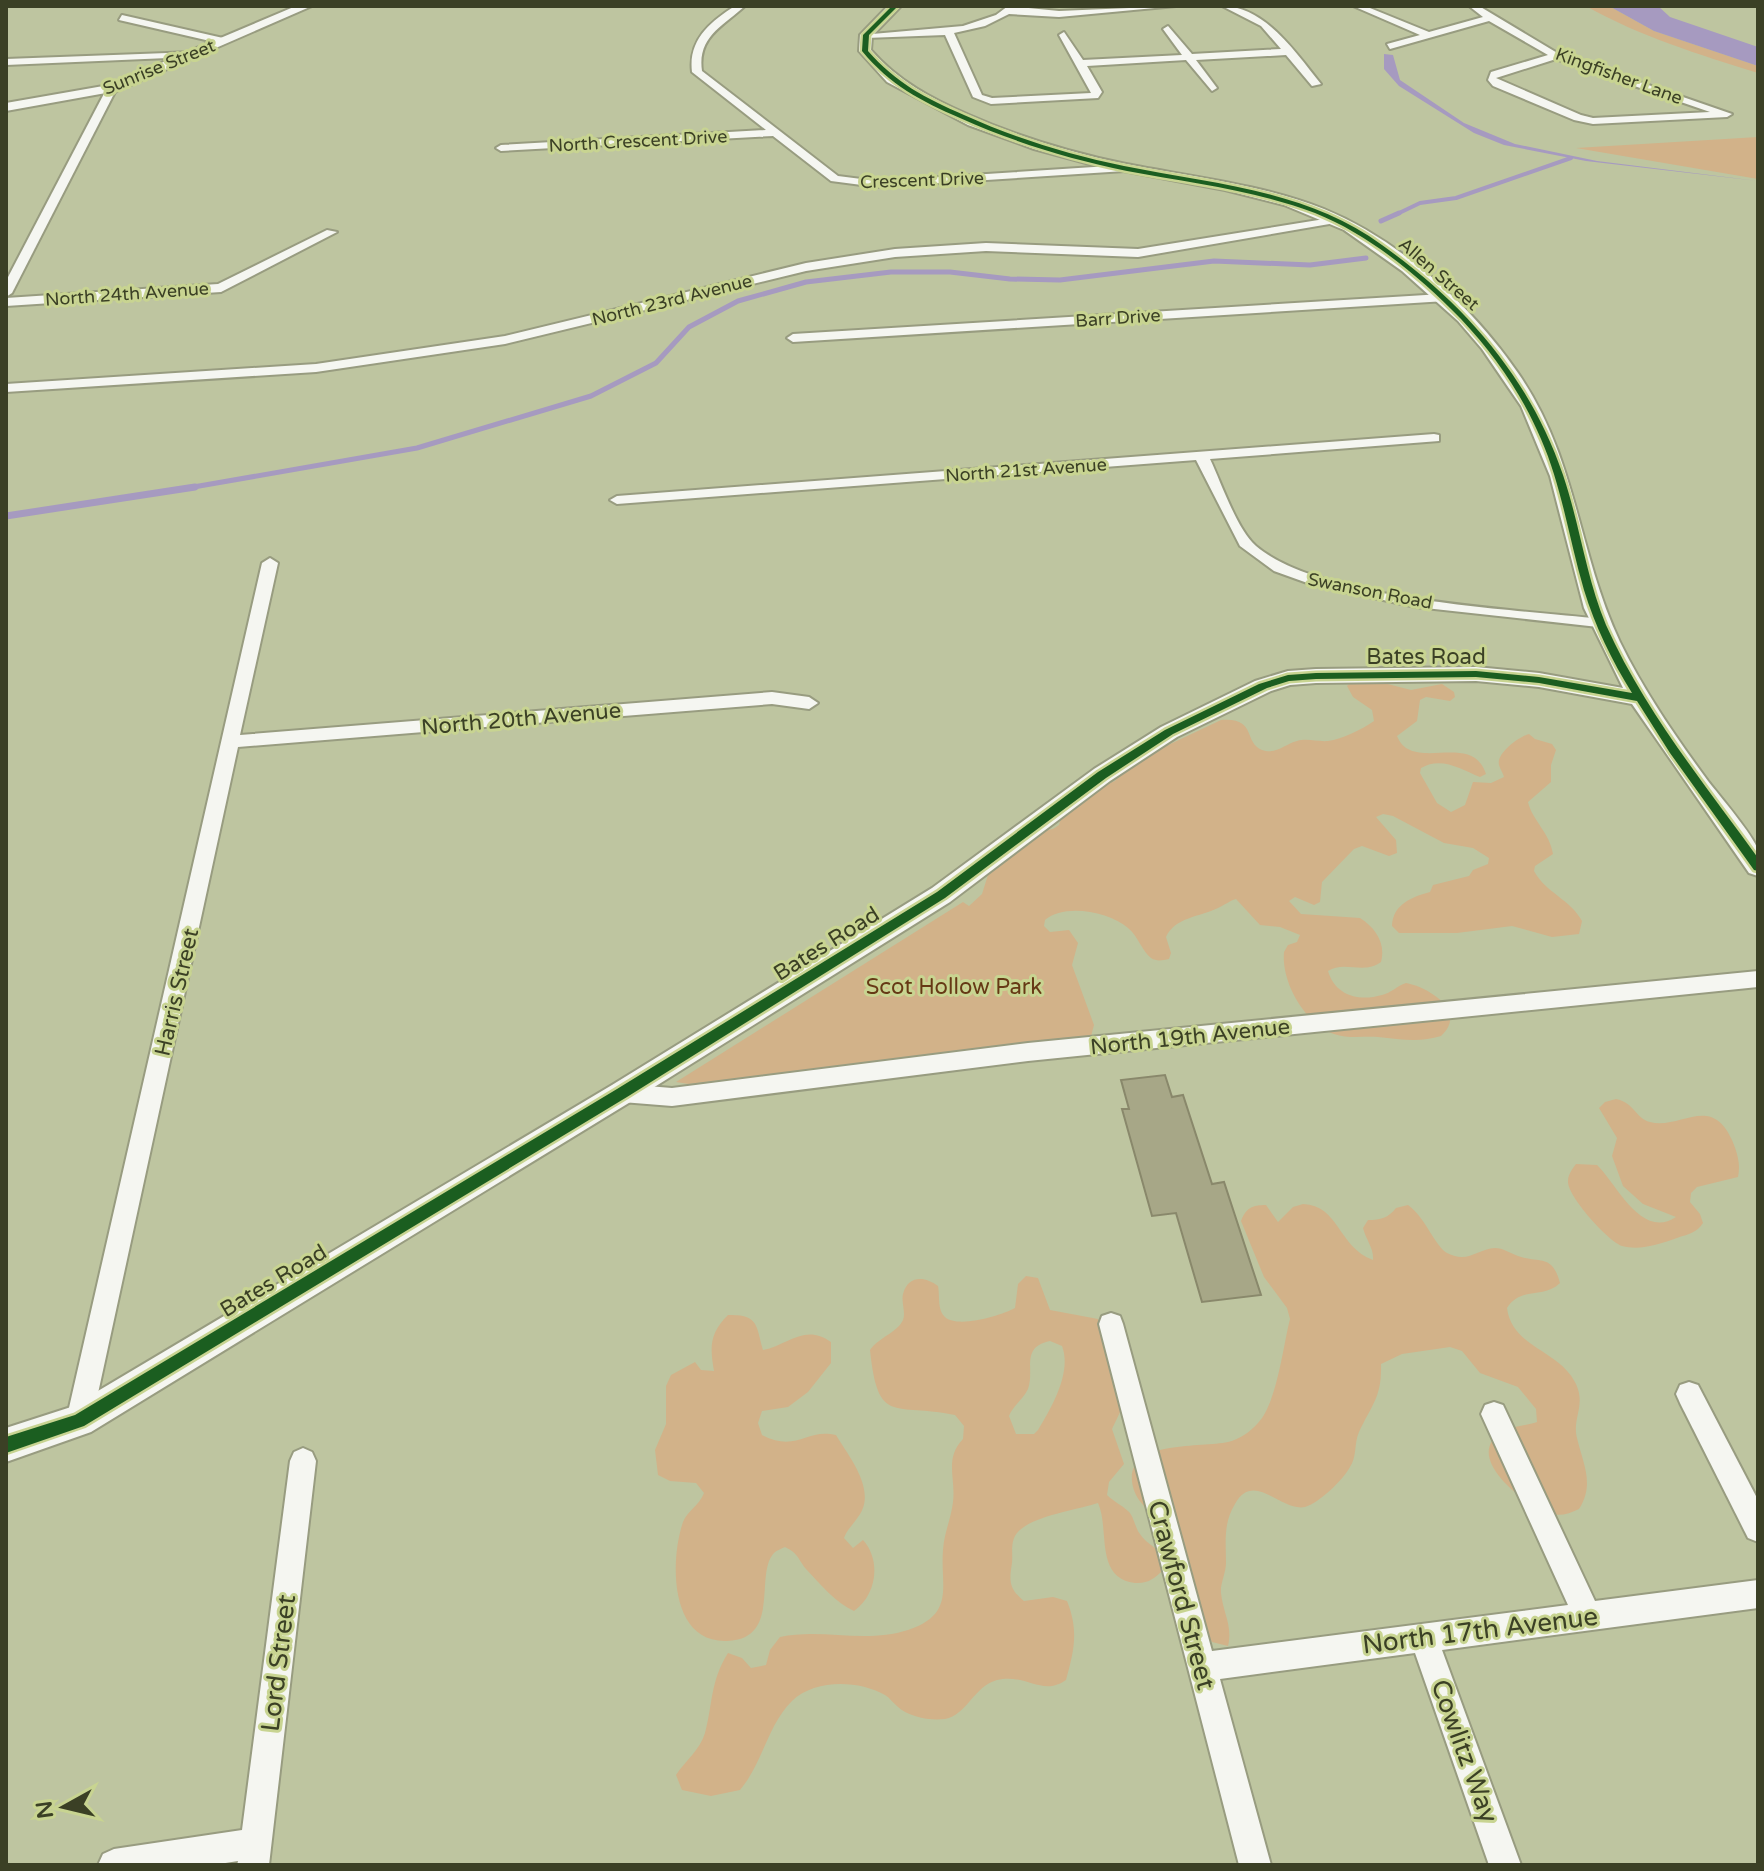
<svg xmlns="http://www.w3.org/2000/svg" width="1764" height="1871" font-family="'Varela Round',sans-serif">
	<style>
		.green { fill: #d2b289; fill-rule: evenodd }
		.water { fill: #a69ac0 }
		.lines { fill: none; stroke-linecap: round; stroke-linejoin: round }
		.stream-far2 { stroke: #a69ac0; stroke-width: 4 }
		.stream-far1 { stroke: #a69ac0; stroke-width: 5 }
		.stream { stroke: #a69ac0; stroke-width: 7 }
		.building { fill: #a7a787; stroke: #89886b; stroke-width: 2 }
		.minor-casing { stroke: #989c80; stroke-width: 4 }
		.tertiary-casing { stroke: #989c80; stroke-width: 4 }
		.minor { fill: #f5f6f1; fill-rule: evenodd }
		.tertiary { fill: #f5f6f1; fill-rule: evenodd }
		.cycleway-casing { stroke: #c8d491; stroke-width: 5 }
		.cycleway { fill: #1b5e20; fill-rule: evenodd }
		.labels { text-anchor: middle; stroke-width: 6; stroke-linejoin: round; paint-order: stroke }
		.far-street-label { font-size: 18px; fill: #3b4025; stroke: #c8d491 }
		.street-label { font-size: 22px; fill: #3b4025; stroke: #c8d491 }
		.park-label { font-size: 22px; fill: #663915; stroke: #c8d491 }
		.near-street-label { font-size: 26px; fill: #3b4025; stroke: #c8d491 }
	</style>
	<rect width="100%" height="100%" fill="#bec5a0"/>
	<g class="green">
		<path d="M1586,6H1609L1654,31L1758,66V73C1698,54 1641,37 1586,6Z"/>
		<path d="M1758,137V179L1576,148Z"/>
		<path d="M1376,681L1411,690L1442,684L1454,692L1455,697L1450,701L1426,697L1420,700L1417,721L1397,736C1412,774 1472,730 1486,774L1480,777C1461,769 1441,756 1421,768L1420,773L1437,803L1451,812L1465,805L1473,782L1491,783L1504,777C1503,773 1500,769 1499,765C1496,753 1520,736 1529,734L1535,739L1552,744L1556,750L1551,765V782L1528,802C1532,820 1550,833 1553,854L1535,866L1534,871C1546,893 1570,899 1582,921L1579,934L1552,937L1512,926L1457,933H1399L1392,926C1393,904 1412,897 1430,892L1433,885L1469,876L1473,870L1488,864L1489,858L1473,848L1444,843L1393,816L1383,814L1376,817L1396,840L1397,853L1389,856L1362,846L1354,849L1322,882L1320,902L1314,905L1295,897L1289,901L1301,914L1360,918C1376,928 1386,944 1381,962C1364,975 1344,960 1328,971C1335,995 1358,1002 1382,995C1391,993 1397,986 1406,983C1429,987 1468,1012 1441,1036C1419,1043 1400,1039 1378,1037C1364,1036 1348,1039 1334,1034C1305,1024 1281,982 1284,952L1288,945L1297,942L1300,935L1280,927L1260,925L1236,899C1229,901 1225,905 1218,908C1200,917 1175,917 1166,937L1171,953L1169,959C1163,960 1157,962 1151,958C1142,951 1138,936 1128,928C1109,912 1065,903 1045,920L1044,926L1050,932L1069,930L1078,943L1072,965L1094,1025L1090,1040L1077,1038L689,1084L676,1082L963,902L969,906L982,894L993,859L1027,835L1053,829L1059,825L1067,799L1115,781L1124,766L1221,720C1257,717 1243,742 1262,750C1276,755 1285,744 1297,741C1307,738 1318,742 1328,741C1342,739 1363,729 1374,721L1372,710L1353,697L1347,686L1351,682Z"/>
		<path d="M1616,1099C1635,1103 1635,1118 1650,1122C1680,1130 1711,1093 1732,1140C1737,1152 1741,1164 1738,1177L1697,1187L1691,1193L1690,1202L1700,1214L1703,1223C1697,1233 1688,1234 1677,1238C1660,1244 1640,1251 1622,1246C1608,1241 1567,1196 1568,1181C1568,1175 1572,1169 1576,1164L1597,1165C1617,1184 1641,1240 1676,1217L1643,1204L1623,1186L1612,1156L1617,1138L1599,1108L1605,1102Z"/>
		<path d="M1303,1204C1339,1205 1338,1247 1373,1260C1374,1248 1366,1240 1363,1228L1368,1220C1381,1220 1388,1218 1396,1208L1408,1205C1425,1217 1435,1246 1447,1253C1468,1264 1477,1249 1495,1248C1503,1248 1510,1253 1518,1256C1539,1264 1552,1253 1560,1283C1544,1299 1521,1286 1507,1308C1512,1348 1560,1350 1576,1384C1586,1406 1572,1418 1577,1438C1583,1464 1595,1484 1579,1509C1569,1514 1559,1517 1548,1513C1528,1506 1475,1467 1492,1441C1501,1426 1522,1427 1537,1422L1536,1409L1518,1387L1480,1373L1462,1351L1450,1347L1402,1354L1381,1364C1382,1397 1372,1404 1359,1432C1354,1443 1357,1457 1350,1467C1343,1480 1319,1503 1305,1507C1281,1512 1254,1470 1235,1504C1223,1523 1226,1543 1226,1563C1226,1573 1220,1584 1221,1593C1223,1613 1233,1626 1228,1646L1212,1642L1203,1627C1191,1596 1182,1559 1166,1531C1155,1513 1134,1504 1132,1481C1128,1440 1200,1448 1228,1442C1240,1439 1250,1432 1258,1423C1277,1403 1283,1346 1290,1319L1287,1308L1264,1277L1241,1221C1246,1208 1252,1205 1266,1205L1278,1222L1293,1207Z"/>
		<path d="M1026,1276L1038,1278L1050,1310L1098,1319L1122,1408L1112,1429L1124,1464L1109,1482L1107,1495C1114,1502 1122,1505 1128,1511C1134,1516 1135,1528 1140,1534C1152,1551 1160,1542 1163,1570C1155,1578 1148,1584 1135,1583C1094,1578 1110,1529 1098,1503C1077,1510 1031,1516 1017,1533C1010,1542 1013,1553 1012,1563C1009,1581 1009,1589 1024,1601L1053,1597L1067,1601C1079,1631 1074,1651 1066,1680C1042,1697 1026,1673 997,1680C974,1686 967,1715 945,1719C930,1721 909,1717 898,1707C893,1703 890,1698 885,1695C858,1680 815,1679 792,1701C767,1726 763,1763 740,1790L711,1796L682,1790L676,1775C685,1761 700,1750 705,1733C713,1703 710,1682 728,1653L742,1658L751,1668L766,1665L770,1650L780,1637C822,1628 865,1644 908,1630C956,1614 940,1586 943,1550C944,1533 951,1519 953,1502C956,1478 944,1459 963,1439L964,1426L955,1415C894,1402 878,1427 870,1350C879,1337 897,1333 903,1320C906,1312 901,1302 903,1294C908,1275 925,1276 938,1286C940,1295 937,1310 945,1317C958,1329 1002,1315 1015,1308L1018,1284ZM1050,1341L1062,1346C1072,1372 1052,1407 1038,1430L1034,1434H1016L1009,1416C1013,1405 1023,1400 1028,1389C1035,1370 1020,1347 1050,1341Z"/>
		<path d="M728,1315C759,1314 756,1326 763,1350C788,1345 805,1323 831,1342V1363L808,1392L788,1407L762,1411L758,1423L762,1435C797,1453 806,1428 836,1435C849,1457 878,1491 858,1517C853,1525 848,1528 844,1538L853,1548L863,1540C882,1561 876,1596 854,1611C836,1603 820,1584 806,1569C798,1559 798,1553 785,1547C781,1549 777,1550 774,1553C754,1574 782,1639 727,1641C669,1643 670,1560 683,1522C687,1511 699,1506 704,1493L696,1483L670,1481L658,1475L655,1450L666,1424V1386L671,1375L695,1362L701,1370L714,1371C710,1347 709,1334 728,1315Z"/>
	</g>
	<g class="water">
		<path d="M1609,6H1658L1670,17L1758,47V66L1654,31Z"/>
		<path d="M1384,54L1393,55L1400,80L1464,123L1515,144L1597,161L1758,181L1586,161L1504,145L1474,133L1399,86L1384,69Z"/>
	</g>
	<g class="lines">
		<path class="stream-far2" d="M1395,215L1420,203L1456,198L1571,158"/>
		<g class="stream-far1">
			<path d="M1381,221L1399,213"/>
			<path d="M182,489L417,448L591,396L656,363L689,327L738,301L806,282L891,272H950L1010,279L1060,280L1214,261L1310,265L1366,258"/>
		</g>
		<path class="stream" d="M6,516L195,487"/>
	</g>
	<path class="building" d="M1165,1075L1172,1097L1183,1095L1212,1184L1224,1182L1261,1295L1202,1302L1176,1213L1152,1216L1122,1109H1129L1121,1080Z"/>
	<g class="lines">
		<defs>
			<g id="minor">
				<path d="M735,6H745C723,26 697,37 702,71L838,176L877,181L1125,165L1130,168L1125,171L877,187L831,181L773,136L501,151L496,148L501,145L766,130L692,72C688,40 710,22 735,6Z"/>
				<path d="M1008,6L1059,11L1176,6L1059,17L1009,14L985,26L954,33L982,95L992,98L1091,93L1059,35L1064,32L1083,60L1182,55L1163,29L1168,26L1192,54L1281,49L1261,26L1222,6C1265,6 1296,53 1321,84L1312,86L1286,55L1196,60L1217,88L1212,91L1186,60L1087,66L1102,92L1098,98L991,104L973,97L945,35L866,38L861,35L963,26L996,15Z"/>
				<path d="M1353,6H1365L1429,32L1483,17L1469,6H1479L1559,54L1732,114L1727,117L1593,124L1574,120L1493,86L1488,80L1491,72L1548,55L1489,21L1390,49L1387,44L1420,35ZM1556,59L1710,112L1593,118L1581,115L1496,78Z"/>
				<path d="M122,15L223,38L228,41L223,44L119,20Z"/>
				<path d="M194,52L191,57L6,65V59Z"/>
				<path d="M112,85L117,88L12,293L6,297V281L107,88Z"/>
				<path d="M1337,217L1343,220L1341,222L1138,257L986,251L895,257L806,271L505,344L316,372L6,392V384L316,364L505,336L806,263L895,249L986,243L1138,249Z"/>
				<path d="M327,230L337,232L221,292L6,306V298L218,284Z"/>
				<path d="M1442,294L1448,298L1446,301L793,342L787,338L793,334Z"/>
				<path d="M1434,434L1439,435V441L1210,459C1221,482 1237,530 1256,546C1321,601 1514,609 1601,619L1607,620V628L1416,607L1313,585L1274,571L1240,546L1196,460L617,504L610,500L617,496Z"/>
				<path d="M270,558L278,563L240,735L772,692L809,697L818,703L809,709L772,704L238,747L92,1421L88,1430L79,1434L70,1430L66,1421L262,563Z"/>
				<path d="M1758,971V987L1028,1061L672,1106L622,1102L614,1099L611,1093L614,1087L622,1084L672,1088L1028,1043Z"/>
				<path d="M1111,1313L1120,1316L1123,1324L1212,1651L1568,1605L1481,1414L1485,1405L1494,1402L1503,1405L1595,1601L1758,1580V1608L1442,1650L1521,1865H1489L1415,1653L1220,1679L1271,1865H1239L1099,1324L1102,1316Z"/>
				<path d="M1689,1382L1698,1385L1758,1500V1542L1748,1538L1680,1403L1676,1394L1680,1385Z"/>
				<path d="M303,1448L312,1452L316,1461L269,1865H237L238,1861L213,1865H98L103,1854L114,1849L242,1830L290,1461L294,1452Z"/>
			</g>
			<g id="tertiary">
				<path d="M296,6H312L117,91L6,111V103L109,85Z"/>
				<path d="M888,6H901L872,36L871,50C898,81 932,99 969,115C1019,137 1072,153 1126,164C1192,177 1260,184 1324,209C1400,240 1472,306 1518,373C1578,460 1577,551 1620,642C1644,691 1675,736 1708,781C1719,795 1754,836 1758,850C1760,857 1758,868 1758,876L1749,873L1632,704L1539,687L1476,681L1316,683L1290,685L1271,691L1177,737L1110,781L950,902L632,1101L91,1432L6,1462V1428L71,1407L612,1085L932,888L1094,769L1161,727L1255,681L1288,671L1316,669L1476,667L1539,673L1623,688L1584,608L1550,476L1521,406L1482,349L1458,321L1402,271L1344,230L1284,205L1225,190L1097,166L1034,149L968,125L887,82L859,51L860,35Z"/>
			</g>
		</defs>
		<use href="#minor" class="minor-casing"/>
		<use href="#tertiary" class="tertiary-casing"/>
		<use href="#minor" class="minor"/>
		<use href="#tertiary" class="tertiary"/>
		<defs>
			<path id="cycleway" d="M892,6H898L869,35L868,51C896,83 925,98 964,115C1015,138 1069,155 1124,166C1213,184 1307,190 1382,245C1465,304 1530,378 1563,475C1580,525 1586,577 1606,625C1644,710 1704,783 1758,858V871L1754,870L1670,753L1637,701L1539,683L1476,677L1316,679L1289,681L1267,688L1173,734L1106,778L945,898L627,1097L84,1426L6,1453V1437L75,1415L617,1089L937,892L1098,772L1165,730L1259,684L1288,675L1316,673L1476,671L1539,677L1632,693C1612,661 1595,626 1584,590C1569,539 1562,487 1541,439C1522,394 1494,354 1461,319C1420,277 1370,235 1315,213C1255,190 1190,183 1127,171C1070,159 1013,142 960,118C921,101 890,85 862,51L863,35Z"/>
		</defs>
		<use href="#cycleway" class="cycleway-casing"/>
		<use href="#cycleway" class="cycleway"/>
	</g>
	<g class="labels">
		<g class="far-street-label">
			<text transform="translate(159 67) rotate(-22)" y="6">Sunrise Street</text>
			<text transform="translate(1619 76) rotate(20)" y="6">Kingfisher Lane</text>
			<text transform="translate(638 141) rotate(-3)" y="6">North Crescent Drive</text>
			<text transform="translate(922 180) rotate(-2)" y="6">Crescent Drive</text>
			<text transform="translate(1439 274) rotate(41)" y="6">Allen Street</text>
			<text transform="translate(127 294) rotate(-4)" y="6">North 24th Avenue</text>
			<text transform="translate(672 300) rotate(-14)" y="6">North 23rd Avenue</text>
			<text transform="translate(1118 318) rotate(-4)" y="6">Barr Drive</text>
			<text transform="translate(1026 470) rotate(-4)" y="6">North 21st Avenue</text>
			<text transform="translate(1370 591) rotate(11)" y="6">Swanson Road</text>
		</g>
		<g class="street-label">
			<text x="1426" y="664">Bates Road</text>
			<text transform="translate(521 718) rotate(-5)" y="8">North 20th Avenue</text>
			<text transform="translate(826 943) rotate(-32)" y="8">Bates Road</text>
			<text transform="translate(176 992) rotate(-77)" y="8">Harris Street</text>
			<text transform="translate(1190 1036) rotate(-6)" y="8">North 19th Avenue</text>
			<text transform="translate(273 1280) rotate(-31)" y="8">Bates Road</text>
		</g>
		<g class="park-label">
			<text x="954" y="994">Scot Hollow Park</text>
		</g>
		<g class="near-street-label">
			<text transform="translate(1182 1595) rotate(75)" y="9">Crawford Street</text>
			<text transform="translate(1480 1630) rotate(-7)" y="9">North 17th Avenue</text>
			<text transform="translate(278 1663) rotate(-83)" y="9">Lord Street</text>
			<text transform="translate(1465 1751) rotate(70)" y="9">Cowlitz Way</text>
		</g>
	</g>
	<rect width="1764" height="1871" fill="none" stroke="#3b4025" stroke-width="16"/>
	<g transform="translate(64 1807) rotate(262)" stroke="#c8d491" stroke-width="6" paint-order="stroke">
	<path d="M0-6L14 30L0 20L-14 30Z" fill="#3b4025"/>
	<text y="-12" font-size="22" font-weight="bold" text-anchor="middle" fill="#3b4025">N</text>
	</g>
</svg>
